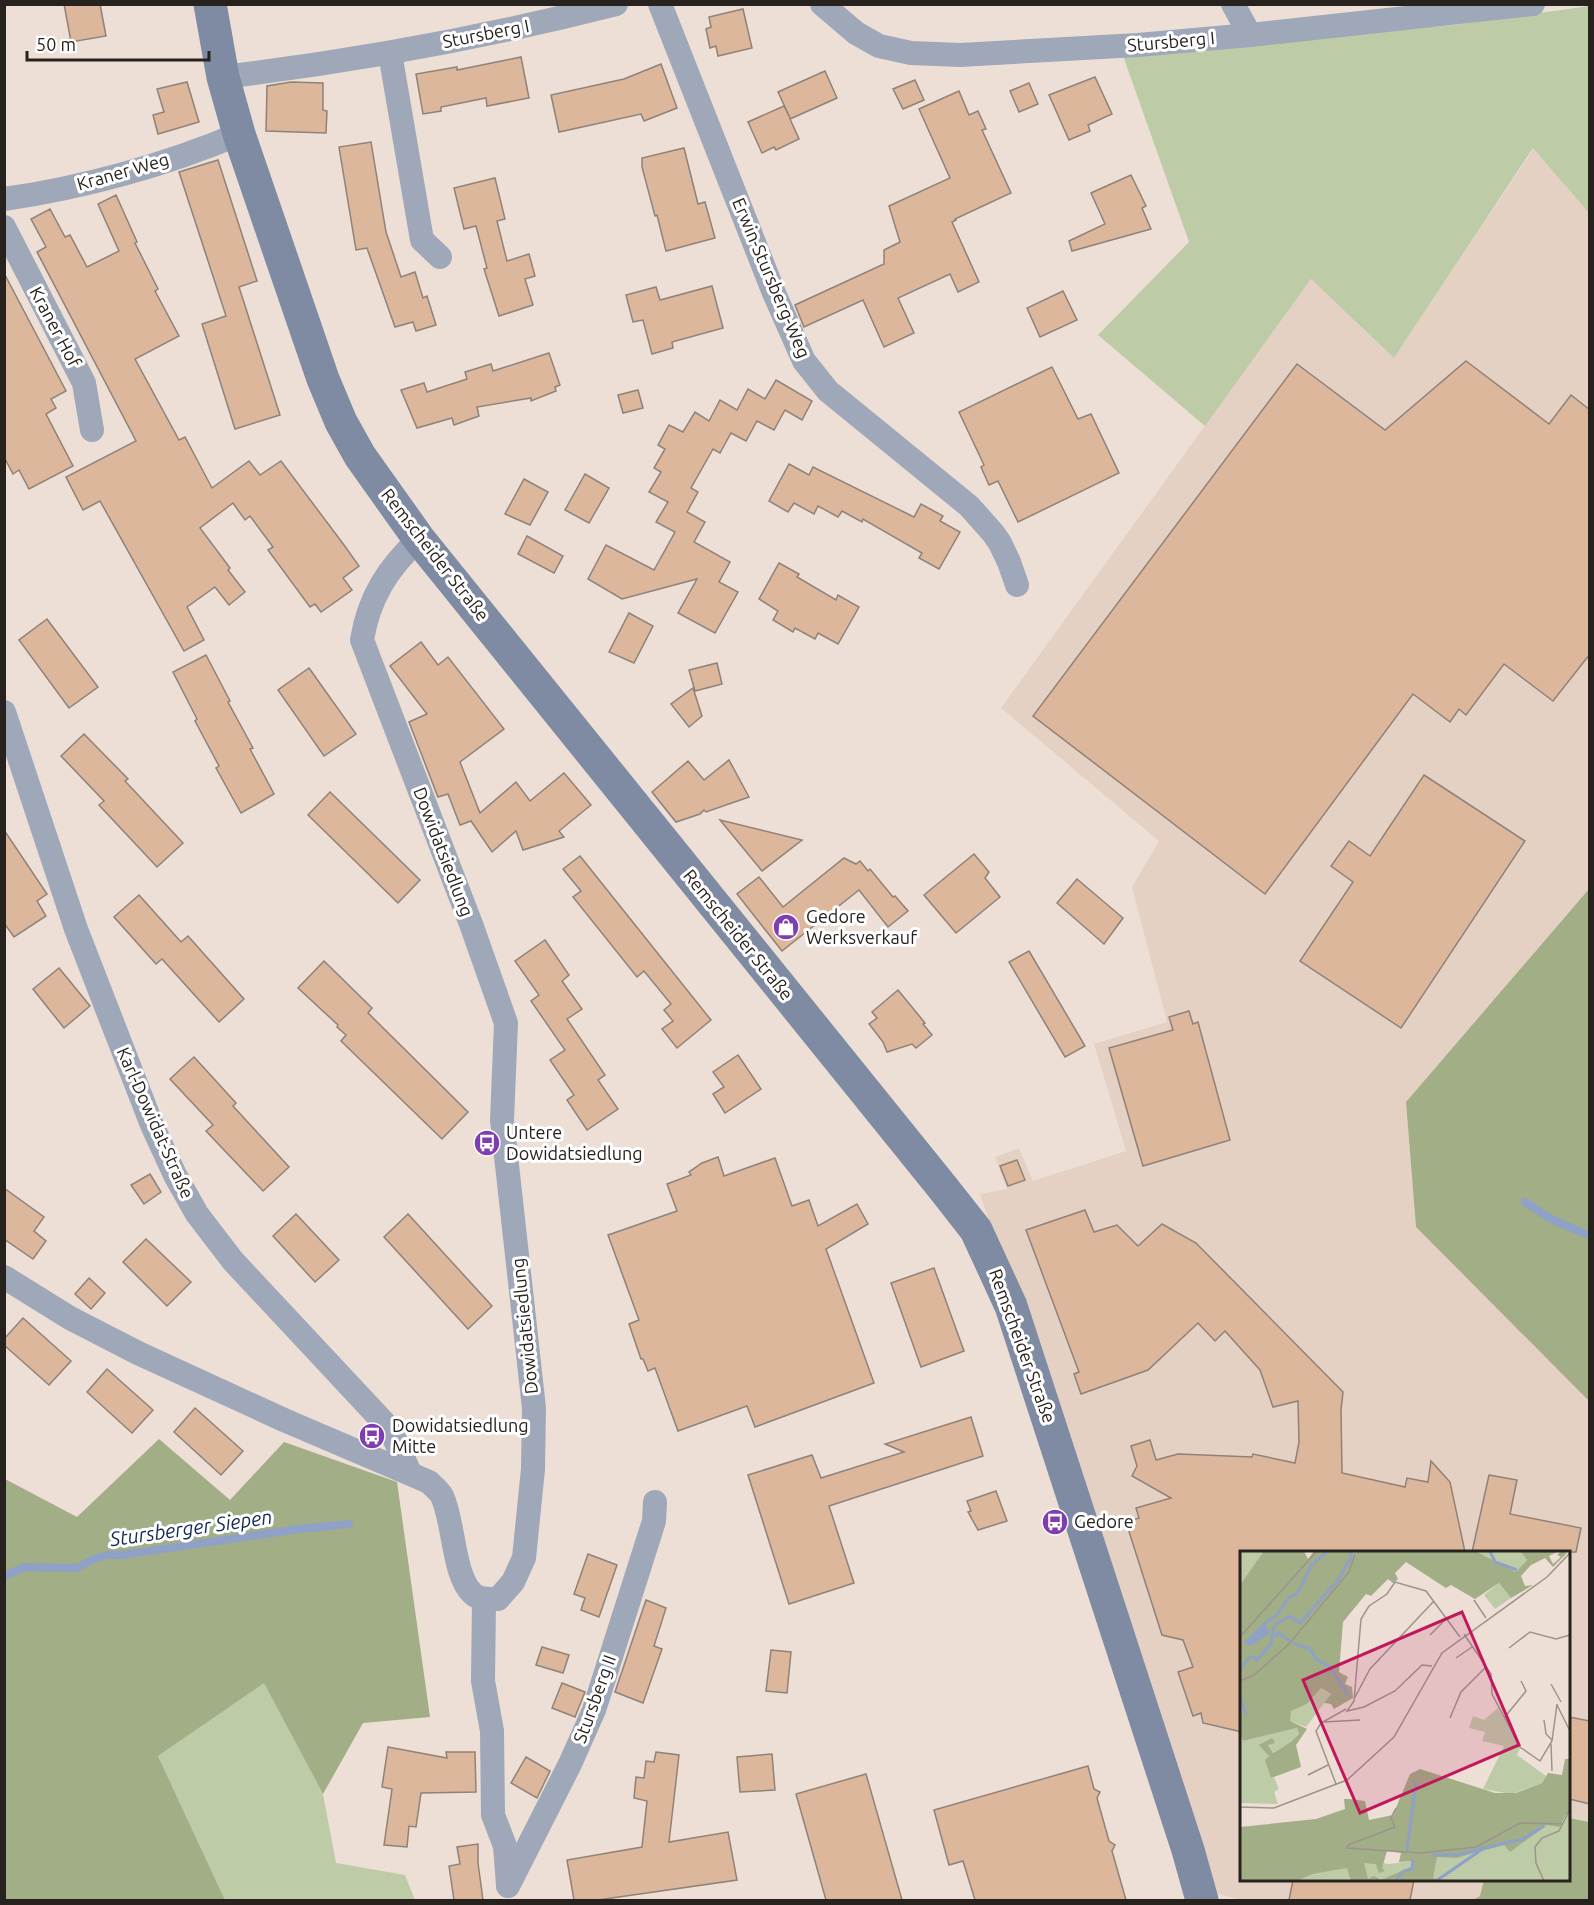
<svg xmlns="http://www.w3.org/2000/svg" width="1594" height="1905" font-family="Ubuntu,sans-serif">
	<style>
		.built { fill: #e5d0c4 }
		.green { fill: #becba7 }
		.forest { fill: #a1ae86 }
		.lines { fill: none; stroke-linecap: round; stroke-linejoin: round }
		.stream { stroke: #8fa1c6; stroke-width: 8 }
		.building { fill: #ddb79c; stroke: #8e8279; stroke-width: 1.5 }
		.minor { stroke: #9ea8b8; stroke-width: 24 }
		.secondary { stroke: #7e8ba3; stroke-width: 33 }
		.labels { text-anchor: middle; stroke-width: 6; stroke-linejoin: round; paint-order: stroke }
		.street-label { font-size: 18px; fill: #27221e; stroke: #fff }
		.poi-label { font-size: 18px; fill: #27221e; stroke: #fff; text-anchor: start }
		.water-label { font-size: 20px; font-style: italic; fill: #162a58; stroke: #fff }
		.inset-river { fill: none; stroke: #8fa1c6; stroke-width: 3 }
		.inset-road { fill: none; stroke: #9e938c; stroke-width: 1.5 }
		.view { fill: #c2185b; fill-opacity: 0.15; stroke: #c2185b; stroke-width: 3 }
		.inset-edge { fill: none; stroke: #27221e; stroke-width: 3 }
	</style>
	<rect width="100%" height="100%" fill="#eddfd6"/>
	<path class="built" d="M1534,148L1589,213V889L1406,1102L1416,1227L1589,1401V1822L1569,1818L1568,1552H1242V1880H1484L1480,1896L1473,1900H1241L1212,1892L1163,1736L980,1194L1007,1189L995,1157L1019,1148L1033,1181L1126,1151L1094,1044L1167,1022L1132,887L1159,841L1001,708L1311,279L1394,358Z"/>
	<g class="green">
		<path d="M1589,6V213L1533,148L1394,358L1311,279L1205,426L1098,335L1189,242L1122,53L1455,25Z"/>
		<path d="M264,1682L323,1794L336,1863L405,1875L415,1900H225L158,1756Z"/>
	</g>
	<g class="forest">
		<path d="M1589,889V1401L1416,1227L1406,1102Z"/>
		<path d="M159,1439L230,1500L284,1442L397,1482L430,1717L363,1723L323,1794L264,1683L158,1756L225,1900H5V1479L77,1517Z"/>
		<path d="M1569,1818L1589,1822V1900H1473L1480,1896L1484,1880H1568Z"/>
	</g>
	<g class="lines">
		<g class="stream">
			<path d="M1525,1202L1551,1219L1590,1236"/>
			<path d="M4,1576L25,1567L77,1568L94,1559L107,1555H122L299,1529L349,1524"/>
		</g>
	</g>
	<g class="building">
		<path d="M64,4H100L106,36L71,42Z"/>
		<path d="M743,9L752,48L718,56L716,46L710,48L706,29L711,27L709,17Z"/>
		<path d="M521,57L529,98L487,106L486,98L441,107V111L423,114L416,74L457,67V70Z"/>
		<path d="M661,64L677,108L644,121L641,114L559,132L551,95L624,79Z"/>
		<path d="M825,71L837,98L790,119L799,139L776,150L774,147L762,153L748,122L784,106L790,118L778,92Z"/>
		<path d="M1095,77L1112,114L1088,125L1090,131L1069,140L1049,95Z"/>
		<path d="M915,80L924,100L903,109L893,89Z"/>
		<path d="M187,82L199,122L158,134L153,115L164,112L157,89Z"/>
		<path d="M291,82L323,83V110L327,111L326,133L266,131L267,86Z"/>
		<path d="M1029,83L1038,104L1019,112L1010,91Z"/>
		<path d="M959,91L969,115L978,111L986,129L982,130L1011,193L955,219L956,220L952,222L979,282L958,292L950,274L898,298L914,333L884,347L863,300L804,327L795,305L884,264V250L900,242L889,206L950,178L919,109Z"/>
		<path d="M371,142L386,232L401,277L415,272L423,298L427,296L436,325L416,331L413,322L395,327L367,248L356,250L339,147Z"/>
		<path d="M684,148L698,204L705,202L715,238L666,251L657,215L655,216L642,167V158Z"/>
		<path d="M218,160L257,281L239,287L280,415L235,429L202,324L226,316L179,172Z"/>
		<path d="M1131,175L1146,206L1142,208L1151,229L1072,251L1069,241L1105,224L1091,193Z"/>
		<path d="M495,178L505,219L497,221L507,261L529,254L535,276L525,279L533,305L499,316L484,269L487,268L476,226L464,229L454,188Z"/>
		<path d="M116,195L137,242L135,243L158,289L155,291L179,336L135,359L179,440L185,437L212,488L249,461L260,475L281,461L344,545L359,566L343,578L352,590L321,612L315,604L310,607L268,550L273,547L250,516L245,520L233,503L200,528L230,568L228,570L245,592L229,605L215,587L187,607L204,640L184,651L100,501L83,510L66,477L136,441L37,252L46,247L31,219L50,209L65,237L70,235L87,267L119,251L98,204Z"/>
		<path d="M4,273L66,391L51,399L56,408L46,414L73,466L29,489L19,470L13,474L4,457Z"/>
		<path d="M712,286L723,328L672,342L673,348L652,354L643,320L633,322L626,295L656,287L660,300Z"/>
		<path d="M1063,291L1077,320L1040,337L1027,308Z"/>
		<path d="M549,353L560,385L555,387L556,391L531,401V398L477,407L479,416L454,425L452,418L417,428L401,390L424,383L427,392L467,379L465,372L491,364L493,371Z"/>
		<path d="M1466,361L1549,424L1571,395L1590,410V654L1553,701L1504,664L1466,715L1459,709L1450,722L1413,694L1265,894L1033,716L1297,364L1385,430Z"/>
		<path d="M1052,367L1078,419L1091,414L1119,473L1018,522L998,481L989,485L981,467L984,465L959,412Z"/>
		<path d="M776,380L812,401L802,420L785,410L774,430L757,421L746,441L731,433L720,453L713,449L691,488L698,492L687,512L705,522L694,542L730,562L719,582L738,592L715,633L678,613L697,579L622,599L588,579L606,545L654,570L675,532L656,522L668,502L649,492L661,472L654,468L665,449L658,445L669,425L683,432L695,412L709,421L720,400L737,410L748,389L765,399Z"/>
		<path d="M638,390L643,408L623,413L618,395Z"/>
		<path d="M789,464L809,475L813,467L914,517L921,504L943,516L940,521L960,532L939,569L919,558L922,553L863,519L862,522L842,511L838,517L818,506L814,514L794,503L788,512L769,501Z"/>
		<path d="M585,474L609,488L589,523L565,510Z"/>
		<path d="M524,479L548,492L530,525L505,514Z"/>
		<path d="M527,536L563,556L554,573L518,554Z"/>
		<path d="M779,563L799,574L797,577L836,600L838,595L859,607L838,644L818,633L815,639L795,628L793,632L773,620L778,611L759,599Z"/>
		<path d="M629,613L653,626L634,663L609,652Z"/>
		<path d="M47,619L98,687L69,708L19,640Z"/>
		<path d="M421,642L438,665L448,657L504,729L460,762L480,813L516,782L530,801L564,773L591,805L559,831L564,837L523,850L516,831L492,852L471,821L460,825L448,794L438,797L409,722L427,714L390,666Z"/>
		<path d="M206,655L230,701L228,702L253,748L250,749L274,794L241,813L216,768L219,766L195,721L197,719L173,672Z"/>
		<path d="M717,663L722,684L695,691L689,670Z"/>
		<path d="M309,668L356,734L324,756L278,690Z"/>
		<path d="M693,688L702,716L689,727L671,704Z"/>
		<path d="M84,734L128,779L125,781L183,843L157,867L99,805L104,801L61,756Z"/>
		<path d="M729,760L749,797L706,812L704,810L700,814L676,822L652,792L688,761L704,780Z"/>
		<path d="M1424,775L1525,841L1401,1028L1300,961L1353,882L1331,866L1349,841L1370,856Z"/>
		<path d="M330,792L420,880L398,903L308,815Z"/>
		<path d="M720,820L802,840L762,871Z"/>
		<path d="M4,830L47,894L37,901L46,916L14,937L4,923Z"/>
		<path d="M974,854L989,872L985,878L1000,897L956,933L924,895Z"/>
		<path d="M580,856L711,1020L677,1048L662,1029L673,1021L664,1010L671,1004L644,971L637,977L573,897L581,891L563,869Z"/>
		<path d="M844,858L856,864L860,861L868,871L870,869L893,897L895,896L908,911L888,927L859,890L782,951L737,894L759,877L783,907Z"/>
		<path d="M1077,879L1123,918L1104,944L1057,903Z"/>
		<path d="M139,895L181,942L188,936L244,999L219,1022L162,959L156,964L114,917Z"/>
		<path d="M545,940L569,975L562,981L582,1009L567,1019L605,1075L598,1080L618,1109L587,1130L567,1100L574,1095L550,1060L565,1050L531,1001L539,995L515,961Z"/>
		<path d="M1029,951L1085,1046L1065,1057L1009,962Z"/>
		<path d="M324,961L372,1008L368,1013L468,1112L442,1139L341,1041L346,1035L337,1027L338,1025L298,988Z"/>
		<path d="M59,968L90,1006L64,1028L33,989Z"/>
		<path d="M898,990L925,1023L923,1024L932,1035L916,1048L912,1044L887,1052L883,1042L869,1024L877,1018L872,1012Z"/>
		<path d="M1189,1011L1193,1024L1198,1022L1230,1140L1143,1166L1109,1048L1173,1030L1169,1017Z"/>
		<path d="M738,1055L761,1089L725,1113L713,1094L724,1087L713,1072Z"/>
		<path d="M194,1057L236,1103L233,1106L289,1167L263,1191L206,1131L213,1125L170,1079Z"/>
		<path d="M718,1157L724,1176L775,1158L792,1206L809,1200L818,1226L857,1204L868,1224L826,1249L874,1383L755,1427L747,1406L678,1431L655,1368L648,1371L643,1359H641L629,1324L639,1320L608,1235L677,1211L667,1184L691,1175L689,1172L702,1163Z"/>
		<path d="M1017,1160L1025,1180L1008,1186L1000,1166Z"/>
		<path d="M150,1174L161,1192L144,1204L131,1185Z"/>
		<path d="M4,1188L44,1217L34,1231L46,1241L33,1259L4,1239Z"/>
		<path d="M1085,1210L1094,1232L1117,1225L1138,1246L1162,1224L1196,1243L1343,1392L1341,1410L1342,1473L1405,1487L1407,1478L1428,1482L1431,1461L1450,1482L1465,1552H1242V1732L1203,1723L1201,1713L1193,1716L1178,1672L1193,1667L1183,1640L1162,1635L1126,1522L1139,1518L1136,1508L1171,1498L1132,1476L1137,1466L1131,1446L1150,1440L1156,1460L1178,1454L1252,1457L1253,1454L1295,1463L1299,1442L1298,1401L1273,1407L1260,1370L1225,1331L1215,1341L1198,1323L1148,1370L1081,1394L1074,1374L1079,1372L1026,1230Z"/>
		<path d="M296,1214L339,1260L315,1282L273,1236Z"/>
		<path d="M408,1214L492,1306L468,1329L384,1237Z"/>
		<path d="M146,1239L191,1282L167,1306L123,1262Z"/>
		<path d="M934,1268L964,1351L921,1367L891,1283Z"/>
		<path d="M89,1278L105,1293L91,1309L75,1294Z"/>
		<path d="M23,1318L71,1361L49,1385L4,1345V1339Z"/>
		<path d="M107,1369L153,1410L132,1433L87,1392Z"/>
		<path d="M195,1408L243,1451L221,1475L174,1432Z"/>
		<path d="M971,1417L983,1456L829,1506L854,1583L789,1604L748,1475L812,1455L821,1478L904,1452L885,1444Z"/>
		<path d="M1489,1475L1517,1480L1510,1514L1581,1528L1576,1552H1472Z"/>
		<path d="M996,1491L1007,1521L978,1530L968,1512L971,1511L967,1501Z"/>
		<path d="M588,1554L617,1565L599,1617L581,1610L585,1598L574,1594Z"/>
		<path d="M646,1600L666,1608L654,1646L662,1649L643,1703L615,1692Z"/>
		<path d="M542,1647L569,1655L563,1673L536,1665Z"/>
		<path d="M771,1650L791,1652L787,1693L766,1691Z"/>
		<path d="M562,1683L585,1692L575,1717L552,1708Z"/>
		<path d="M1569,1717L1590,1721V1804L1569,1799Z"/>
		<path d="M388,1747L447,1758L446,1752H475L476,1792L421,1793L416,1827L409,1826L407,1847L384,1845L392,1789L382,1787Z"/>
		<path d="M656,1752L679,1755L669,1842L728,1832L737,1880L598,1900H574L567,1860L642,1847L647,1801L634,1798L636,1777L644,1778L646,1761L654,1762Z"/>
		<path d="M772,1754L775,1790L740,1792L737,1757Z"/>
		<path d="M526,1757L550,1771L537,1798L511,1783Z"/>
		<path d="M1088,1766L1094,1789L1100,1792L1097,1798L1109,1841L1115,1845L1112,1851L1126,1900H975L963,1861L949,1865L934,1810Z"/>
		<path d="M866,1774L902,1900H826L796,1794Z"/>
		<path d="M478,1844V1863L483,1900H454L449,1866L460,1864L457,1847Z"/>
		<path d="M1293,1880H1414L1410,1900H1289Z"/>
	</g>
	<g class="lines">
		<g class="minor">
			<path d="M660,4L774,293L804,361L828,391L969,506L993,533L1000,543L1009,562L1017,585"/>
			<path d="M822,4L856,33L879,46L911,53L960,55L1138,45L1250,35L1533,4"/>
			<path d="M1233,4L1250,35"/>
			<path d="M390,53L422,240L440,257"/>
			<path d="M223,77C355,61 487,37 616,4"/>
			<path d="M4,199C82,188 166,165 239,134"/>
			<path d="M4,227L84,383L92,430"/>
			<path d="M4,712L76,929L152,1125L175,1175L197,1214L233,1261L390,1429L410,1473"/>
			<path d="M4,1277L70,1318L138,1353L284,1420L429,1482C433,1486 439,1491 442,1496C454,1521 453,1575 472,1593C479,1600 488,1599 498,1599L513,1582L524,1558L533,1469L534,1408L502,1120L506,1023L471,924L362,640C369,597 388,568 419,539"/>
			<path d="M484,1600L483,1681L492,1731L493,1815L505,1846L508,1885"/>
			<path d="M508,1886L570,1764L594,1710L654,1521L655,1502"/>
		</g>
		<path class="secondary" d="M210,4L223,77L239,134L323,379L341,422L360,456L419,539L943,1188L976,1230L1011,1306L1188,1850L1202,1900"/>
	</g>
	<defs>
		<symbol id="shop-disc" viewBox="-11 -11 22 22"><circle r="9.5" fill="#803db1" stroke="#fff"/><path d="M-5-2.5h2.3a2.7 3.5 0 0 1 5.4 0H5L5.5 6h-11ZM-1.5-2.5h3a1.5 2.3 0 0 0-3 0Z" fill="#fff"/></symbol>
		<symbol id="bus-disc" viewBox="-11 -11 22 22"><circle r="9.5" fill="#803db1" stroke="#fff"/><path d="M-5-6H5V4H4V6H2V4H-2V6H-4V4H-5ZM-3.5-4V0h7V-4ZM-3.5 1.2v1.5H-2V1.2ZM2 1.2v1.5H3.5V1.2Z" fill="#fff"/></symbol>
	</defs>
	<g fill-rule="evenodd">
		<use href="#shop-disc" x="771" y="912" width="30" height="30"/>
		<use href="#bus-disc" x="472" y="1128" width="30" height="30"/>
		<use href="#bus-disc" x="357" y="1421" width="30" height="30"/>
		<use href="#bus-disc" x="1040" y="1507" width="30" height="30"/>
	</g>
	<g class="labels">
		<g class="street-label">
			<text transform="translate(486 34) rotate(-11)" y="6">Stursberg I</text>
			<text transform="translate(1171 42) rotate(-5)" y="6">Stursberg I</text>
			<text transform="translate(123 172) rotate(-16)" y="6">Kraner Weg</text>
			<text transform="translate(771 278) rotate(67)" y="6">Erwin-Stursberg-Weg</text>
			<text transform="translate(55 327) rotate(62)" y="6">Kraner Hof</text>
			<text transform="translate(435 555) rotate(52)" y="6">Remscheider Straße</text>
			<text transform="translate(443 852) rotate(69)" y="6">Dowidatsiedlung</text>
			<text transform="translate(738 935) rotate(51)" y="6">Remscheider Straße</text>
			<text transform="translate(155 1123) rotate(66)" y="6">Karl-Dowidat-Straße</text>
			<text transform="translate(525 1326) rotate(-96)" y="6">Dowidatsiedlung</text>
			<text transform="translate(1022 1346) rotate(70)" y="6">Remscheider Straße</text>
			<text transform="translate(595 1699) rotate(-70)" y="6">Stursberg II</text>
		</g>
		<g class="poi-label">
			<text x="806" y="923">Gedore<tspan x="806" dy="21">Werksverkauf</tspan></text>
			<text x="506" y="1139">Untere<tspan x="506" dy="21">Dowidatsiedlung</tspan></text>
			<text x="392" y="1432">Dowidatsiedlung<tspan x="392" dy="21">Mitte</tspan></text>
			<text x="1074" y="1528">Gedore</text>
		</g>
		<g class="water-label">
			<text transform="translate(191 1528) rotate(-8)" y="7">Stursberger Siepen</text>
		</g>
	</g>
	<g transform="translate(1240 1551)">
		<rect width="330" height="330" fill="#eddfd6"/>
		<path d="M0,0H24L1,37L0,34ZM235,0H280L287,9L276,21ZM259,32L271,47L255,58L244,44ZM81,137L91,143L66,176L50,170V160L67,153ZM258,157L280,197L277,204L306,225L302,232L272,243L243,238L264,195L242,190L245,181L229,177L233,165L244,169ZM57,177L59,183L52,191L32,202L26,188L31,227L34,226L39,238L34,241L38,253L0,252V183L3,190ZM330,262V330H40L92,304L149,313L171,310L172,313Z" fill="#becba7"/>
		<path d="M24,0H64L68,8L74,0H113L116,4L117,0H235L276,21L287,9L280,0H319L309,5L313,13L321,6L317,4L321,0L327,2L313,16L305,7L291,14L281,25L285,35L293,34L271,47L259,32L235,48L211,34L206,37L166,11L155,22L158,28L153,32L148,28L131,45L126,43L103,71L99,121L108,126L105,133L112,136L113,147L94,158L91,153L84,152L91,143L81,137L67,153L51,160L50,170L67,178L56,194L61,216L31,227L25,209L29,205L19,194L32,187L35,192L28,194L33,202L51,191L59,183L57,177L3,190L0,183V34ZM325,208H330V262L325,264L320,276L307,274L270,301L264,294L216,307L197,306L193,327L203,330H111L107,317L72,323L57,330H0V276L76,268L105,258L104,248H109L125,250L129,269L153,264L170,223L180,218L255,242H276L302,232L308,222L322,224ZM147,300L161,302L159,311L171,310L173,315L141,329L134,325L128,328L124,312L136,313L139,322L145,320L142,317Z" fill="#a1ae86" fill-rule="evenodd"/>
		<path d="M24,71L30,82L11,95L4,92Z" fill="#8fa1c6"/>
		<path class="inset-river" d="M250,0L255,11L277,19M25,72L38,63L49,46L57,43L71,15L88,0M34,74L50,65L60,72L97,30L111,7V0M35,86L38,82L50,90M53,92L70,98L76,108L90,116L108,144M16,110L31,93L34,75M0,118L10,106L17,107M0,146L6,164M167,300L176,231M192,304H217L244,297M155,330L164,320L172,318L173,309M196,330L244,297L283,288L304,275"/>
		<path class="inset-road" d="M234,49L246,67M224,83L251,123L252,143L280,196L300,210L312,190L317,153M190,84L206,68M0,86L77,0M269,97L290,81L316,88L330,84M216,107L232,96M192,115L182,114L155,140L124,156L107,160L114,150L121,68L129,55L147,43L155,31L186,40L220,86M0,130L14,124L49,93L109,21L116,0M311,133L321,151M114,148L130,118L194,50M317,154L330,180M210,167L221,141L246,116M264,167L286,140L281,130M304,169L306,183L312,189M84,171L120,169M311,193L312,220M68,224L88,214M96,233L76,180L81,172L106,158M0,256L34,257L107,229L154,186L202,102L307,26L330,2M108,294L107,297L181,302L236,296L280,272L323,273M108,294L155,276L151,267L156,257M304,330L296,312L295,296L302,287L319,280L330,258"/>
		<path class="view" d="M222,61L279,194L120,262L63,129Z"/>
		<rect width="330" height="330" class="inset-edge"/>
	</g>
	<rect width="1594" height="1905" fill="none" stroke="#27221e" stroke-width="12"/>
	<path d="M27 51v9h182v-9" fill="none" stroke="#27221e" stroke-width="3"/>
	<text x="36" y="51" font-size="18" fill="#27221e" stroke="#ffffff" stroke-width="4.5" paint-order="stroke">50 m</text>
</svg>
